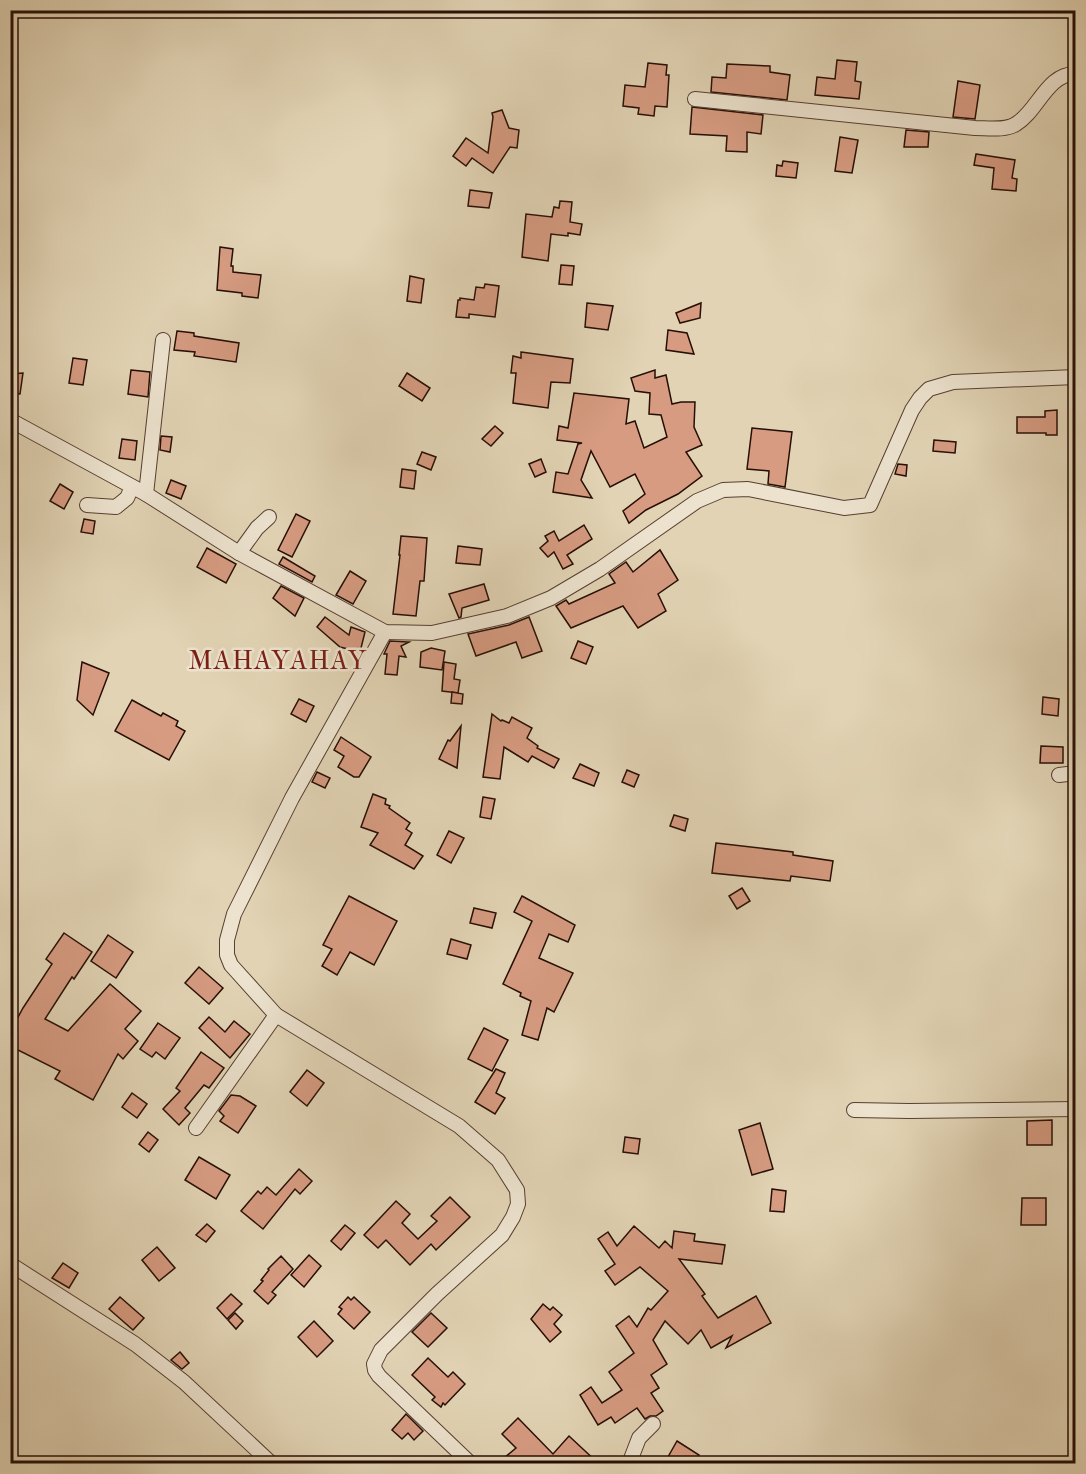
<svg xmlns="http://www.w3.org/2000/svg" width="1086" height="1474" font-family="'IM FELL French Canon',serif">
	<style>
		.building { fill: #d69b81; stroke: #270e05; stroke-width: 1.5 }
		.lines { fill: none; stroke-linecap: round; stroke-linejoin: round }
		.minor-casing { stroke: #563f31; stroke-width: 16 }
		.minor { stroke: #ece2ce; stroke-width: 14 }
		.labels { text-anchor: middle; stroke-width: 5; stroke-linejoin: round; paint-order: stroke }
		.quarter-label { font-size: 26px; letter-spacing: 1.5px; fill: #7a1f14; stroke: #ece2ce }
	</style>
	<rect width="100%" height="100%" fill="#e1d3b4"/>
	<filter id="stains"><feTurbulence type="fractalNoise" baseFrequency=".00333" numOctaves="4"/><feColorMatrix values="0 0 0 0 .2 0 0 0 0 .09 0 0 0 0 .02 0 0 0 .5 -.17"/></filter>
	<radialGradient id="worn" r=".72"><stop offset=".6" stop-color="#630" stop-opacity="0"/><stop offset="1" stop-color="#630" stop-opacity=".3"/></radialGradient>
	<g class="building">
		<path d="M837,60L857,62L855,81L861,82L859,99L815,95L817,77L835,79Z"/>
		<path d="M648,63L667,65L666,75H669L667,107L655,106L654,116L638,114L639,108L623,106L625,85L645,87Z"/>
		<path d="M727,64L770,66V72L790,75L787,100L711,92L712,77L726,78Z"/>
		<path d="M958,81L980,85L975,119L953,117Z"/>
		<path d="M692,107L763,115L761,134L747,132V152L726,151L727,136L690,134Z"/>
		<path d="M502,110L509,128L519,130L517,148L510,147L493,173L472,158L466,166L453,156L466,138L488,153L493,117L492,113Z"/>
		<path d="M906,130L929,132L928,147H904Z"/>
		<path d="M840,137L858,140L852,173L835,171Z"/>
		<path d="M976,154L1015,160L1012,178L1017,179L1016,191L992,189L994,168L974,165Z"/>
		<path d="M783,161L798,163L796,178L776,176L777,165L782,166Z"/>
		<path d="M470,190L492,193L489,208L468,206Z"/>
		<path d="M560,201L572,202L570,222L582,224L580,235L568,233V236L551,234L548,261L522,257L526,214L552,217L554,207L559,208Z"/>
		<path d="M220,247L233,249L231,266H233V272L261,275L258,298L242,296V293L217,290Z"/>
		<path d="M561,265L574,266L572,285L559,284Z"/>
		<path d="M410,276L424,279L421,303L407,301Z"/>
		<path d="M485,284L499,286L495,317L469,314V318L456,317L458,300H460V298L474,300L476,287L484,288Z"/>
		<path d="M587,303L613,306L608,330L585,327Z"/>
		<path d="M701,303L700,318L680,323L676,313Z"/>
		<path d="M668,330L687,333L694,354L666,350Z"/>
		<path d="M177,331L194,333V336L239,343L236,362L194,356L195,352L174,350Z"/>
		<path d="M521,352L573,359L570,383L551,382L548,408L513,403L516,373H511L513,356L521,358Z"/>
		<path d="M73,358L87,360L83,385L69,383Z"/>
		<path d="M131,370L150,372L148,397L128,394Z"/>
		<path d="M655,370V378L666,375L672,404L681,402H695L694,427L702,445L686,452L702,476L678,494L646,510L629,523L623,511L645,494L635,474L610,487L591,451L581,480L592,498L553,492L556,472L568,474L578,444L582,443L557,440L559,426L568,428L574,393L629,399L626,424L635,421L644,448L667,437L661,415L649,414L650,393L635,391L631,378Z"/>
		<path d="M23,373L20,394L10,393V374Z"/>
		<path d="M407,373L430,388L422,401L399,386Z"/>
		<path d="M1057,410V435H1046V433H1017V417H1045V411Z"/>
		<path d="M495,426L503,433L491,446L482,439Z"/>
		<path d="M752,428L792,432L785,487L768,484L769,471L747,469Z"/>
		<path d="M161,436L172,437L170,452L160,450Z"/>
		<path d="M122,439L137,441L135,460L119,458Z"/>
		<path d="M934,440L956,442L955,453L933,451Z"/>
		<path d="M422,452L436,457L431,470L417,464Z"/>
		<path d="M541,459L546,472L535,477L529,464Z"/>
		<path d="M898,464L907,465L906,476L895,474Z"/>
		<path d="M402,469L416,471L414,489L400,487Z"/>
		<path d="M171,480L186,486L181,499L166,493Z"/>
		<path d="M60,484L73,492L64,509L50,501Z"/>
		<path d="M296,514L310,521L292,557L278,550Z"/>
		<path d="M84,519L95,521L93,534L81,532Z"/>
		<path d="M584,525L592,539L567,555L573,564L563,569L554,552L548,557L540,548L548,541L545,536L554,531L559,541Z"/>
		<path d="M401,536L427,538L424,581H420L416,616L393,614L400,555H399Z"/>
		<path d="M458,546L482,549L480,565L456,563Z"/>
		<path d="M207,548L236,564L226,583L197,567Z"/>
		<path d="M660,550L678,580L658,594L666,611L638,628L623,606L571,628L556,606L566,600L569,604L615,583L609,574L626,562L633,572Z"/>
		<path d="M283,557L315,576L312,582L279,564Z"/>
		<path d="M350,571L366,581L353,604L336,595Z"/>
		<path d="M484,584L489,600L462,608L461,617L459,618L449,594Z"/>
		<path d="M281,586L304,598L295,616L273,598Z"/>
		<path d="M325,617L349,635L351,627L365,632L360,652L340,647L317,627Z"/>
		<path d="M529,617L542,651L522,658L516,642L476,656L468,634L509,625Z"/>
		<path d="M390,641L409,642L401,646L406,657L399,656L397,675L385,674L387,654H384Z"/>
		<path d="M578,641L593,647L586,664L571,658Z"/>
		<path d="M431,648L445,651L442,670L420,667L421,652Z"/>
		<path d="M82,662L109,673L93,715L77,700Z"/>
		<path d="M444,662L456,664L454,679L460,680L458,693L442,691Z"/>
		<path d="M452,692L463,694L462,704L451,703Z"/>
		<path d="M1043,697L1059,699L1058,716L1042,714Z"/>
		<path d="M299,699L314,706L306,722L291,714Z"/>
		<path d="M132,700L161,716L163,713L178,721L176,726L185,731L169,760L115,731Z"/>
		<path d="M492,714L501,721L502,720L509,723L512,717L532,728L527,738L538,746L537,748L559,759L554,768L532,756L528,762L504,747L500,779L483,777Z"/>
		<path d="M461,726L457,768L439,759L448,740L450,741Z"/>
		<path d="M341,737L371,757L359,777H354L338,767L344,756L334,750Z"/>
		<path d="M1041,746L1063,747V763H1040Z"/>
		<path d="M580,764L599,773L594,786L573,778Z"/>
		<path d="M627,770L639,775L634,787L622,782Z"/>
		<path d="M317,772L330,778L325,788L312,782Z"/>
		<path d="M373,794L386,799L385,804L390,806L389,808L410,823L406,829L412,833L405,845L423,856L414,869L370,845L378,833L361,827Z"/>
		<path d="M483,797L495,799L491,819L480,817Z"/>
		<path d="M674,815L688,819L685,831L670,826Z"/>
		<path d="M449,831L464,838L451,863L437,855Z"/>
		<path d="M716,843L793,852V855L833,861L830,881L791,876L790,881L712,873Z"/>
		<path d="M742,888L750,901L737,909L729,896Z"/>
		<path d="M349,896L397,921L374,965L350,952L337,975L322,966L332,949L323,945Z"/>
		<path d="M522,896L575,925L568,942L549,934L539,958L573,973L554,1012L547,1008L538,1040L522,1035L531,1001L520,996L521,993L503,984L532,921L514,912Z"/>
		<path d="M474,908L496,913L492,928L470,923Z"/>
		<path d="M64,933L92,952L74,979L72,977L45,1019L68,1031L110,984L141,1011L125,1029L138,1041L123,1059L118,1054L93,1100L55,1079L60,1071L10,1046V1032L23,1008L52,964L46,959Z"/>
		<path d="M108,935L133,952L116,978L91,961Z"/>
		<path d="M451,939L471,945L467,959L447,954Z"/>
		<path d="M199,967L223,988L209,1004L185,983Z"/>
		<path d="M209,1017L225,1032L234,1021L250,1034L230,1058L199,1028Z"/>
		<path d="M158,1023L180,1038L165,1059L156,1052L152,1057L140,1049Z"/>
		<path d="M484,1028L508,1040L492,1071L468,1059Z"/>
		<path d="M201,1052L224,1068L209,1088L204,1085L185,1108L190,1113L179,1125L163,1109L180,1091L176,1088Z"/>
		<path d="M496,1069L505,1073L496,1093L505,1098L495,1114L475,1102Z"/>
		<path d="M307,1070L324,1083L307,1106L290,1092Z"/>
		<path d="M132,1093L147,1104L137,1118L122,1107Z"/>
		<path d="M231,1095L240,1096L256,1106L238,1133L220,1121L224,1116L219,1111Z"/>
		<path d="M1052,1120V1145H1027V1121Z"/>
		<path d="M760,1123L773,1169L752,1175L739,1130Z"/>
		<path d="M148,1132L158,1140L149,1152L139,1144Z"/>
		<path d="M625,1137L640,1139L638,1154L623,1152Z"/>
		<path d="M199,1157L230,1175L216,1199L185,1180Z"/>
		<path d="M299,1169L312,1181L300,1194L295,1189L263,1229L241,1211L258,1191L261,1194L267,1187L276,1195Z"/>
		<path d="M772,1189L786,1191L784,1212L770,1211Z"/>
		<path d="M450,1197L470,1217L436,1250L431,1244L410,1265L386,1240L378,1248L364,1235L396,1201L410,1214L402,1223L418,1239L437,1221L431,1216Z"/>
		<path d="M1022,1198H1046V1225H1021Z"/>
		<path d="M207,1224L215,1231L206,1242L196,1235Z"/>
		<path d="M345,1225L355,1233L341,1250L331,1241Z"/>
		<path d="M634,1226L659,1248L665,1241L672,1248L674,1231L695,1234L694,1241L725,1245L722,1264L679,1259L705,1294L702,1296L718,1318L756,1296L771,1323L726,1348L732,1336L711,1348L701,1330L688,1344L665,1321L653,1340L667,1364L651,1375L659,1388L651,1393L663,1411L656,1416H650L645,1419L637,1408L615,1423L611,1417L598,1425L580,1395L591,1387L602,1403L622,1390L609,1372L634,1353L616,1326L629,1316L637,1327L648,1308L651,1310L668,1291L640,1267L615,1285L605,1271L615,1264L598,1239L608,1232L617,1246Z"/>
		<path d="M157,1247L175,1268L159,1281L142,1260Z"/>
		<path d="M309,1255L321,1266L304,1287L291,1275Z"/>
		<path d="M281,1256L293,1269L272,1292L276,1295L268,1304L254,1291L263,1281L261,1280L269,1270L268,1269Z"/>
		<path d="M63,1263L78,1273L69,1288L52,1278Z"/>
		<path d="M231,1294L242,1304L227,1319L217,1308Z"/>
		<path d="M120,1297L144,1318L133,1330L109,1309Z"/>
		<path d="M348,1297L351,1300L354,1297L370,1312L354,1329L338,1314L342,1309L339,1307Z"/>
		<path d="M543,1304L550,1310L553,1307L562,1315L554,1324L561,1332L550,1342L531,1319Z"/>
		<path d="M235,1313L243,1321L236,1329L228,1320Z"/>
		<path d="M431,1313L447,1328L428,1347L412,1332Z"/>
		<path d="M314,1321L333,1341L317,1357L298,1337Z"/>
		<path d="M180,1352L189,1363L182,1369L171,1360Z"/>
		<path d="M428,1358L448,1377L453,1372L465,1384L445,1405L443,1403L441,1407L432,1400L435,1397L412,1375Z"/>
		<path d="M406,1414L423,1431L414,1440L408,1433L402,1439L392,1430Z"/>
		<path d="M518,1418L553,1454L569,1436L599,1464H497L516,1448L502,1434Z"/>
		<path d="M677,1441L699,1455L694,1464H664Z"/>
	</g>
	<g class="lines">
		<defs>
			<g id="minor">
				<path d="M695,99L975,128C987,128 1005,131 1016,124C1038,111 1047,73 1076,74"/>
				<path d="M10,420L146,494L239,553L385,632L432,633L507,616L551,598L600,569L697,501L723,490L748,489L844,508L870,505L912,410L920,398L929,389L953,382L1076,377"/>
				<path d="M146,494L163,340"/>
				<path d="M87,505L116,507L127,498L132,487"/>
				<path d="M239,553L257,528L269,517"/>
				<path d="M385,632L292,798L234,914L227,940V955L231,965L276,1015L459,1126L498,1160L517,1190L518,1204L513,1217L502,1235L437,1294L381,1350L374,1364L375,1370L379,1376L471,1464"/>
				<path d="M1059,775L1076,773"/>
				<path d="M854,1110L909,1111L1076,1109"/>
				<path d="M196,1128L276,1015"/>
				<path d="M10,1264L135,1344L184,1382L272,1464"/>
				<path d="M629,1464L639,1438L653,1424"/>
			</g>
		</defs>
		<use href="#minor" class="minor-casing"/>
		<use href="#minor" class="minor"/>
	</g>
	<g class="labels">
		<g class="quarter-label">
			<text x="278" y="669">MAHAYAHAY</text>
		</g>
	</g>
	<rect width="1086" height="1474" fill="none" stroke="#e1d3b4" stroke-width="36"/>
	<rect x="12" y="12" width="1062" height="1450" fill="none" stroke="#270e05" stroke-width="3"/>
	<rect x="18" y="18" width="1050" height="1438" fill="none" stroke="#270e05" stroke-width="1.5"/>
	<rect width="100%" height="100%" filter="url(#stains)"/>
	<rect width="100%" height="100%" fill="url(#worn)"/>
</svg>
